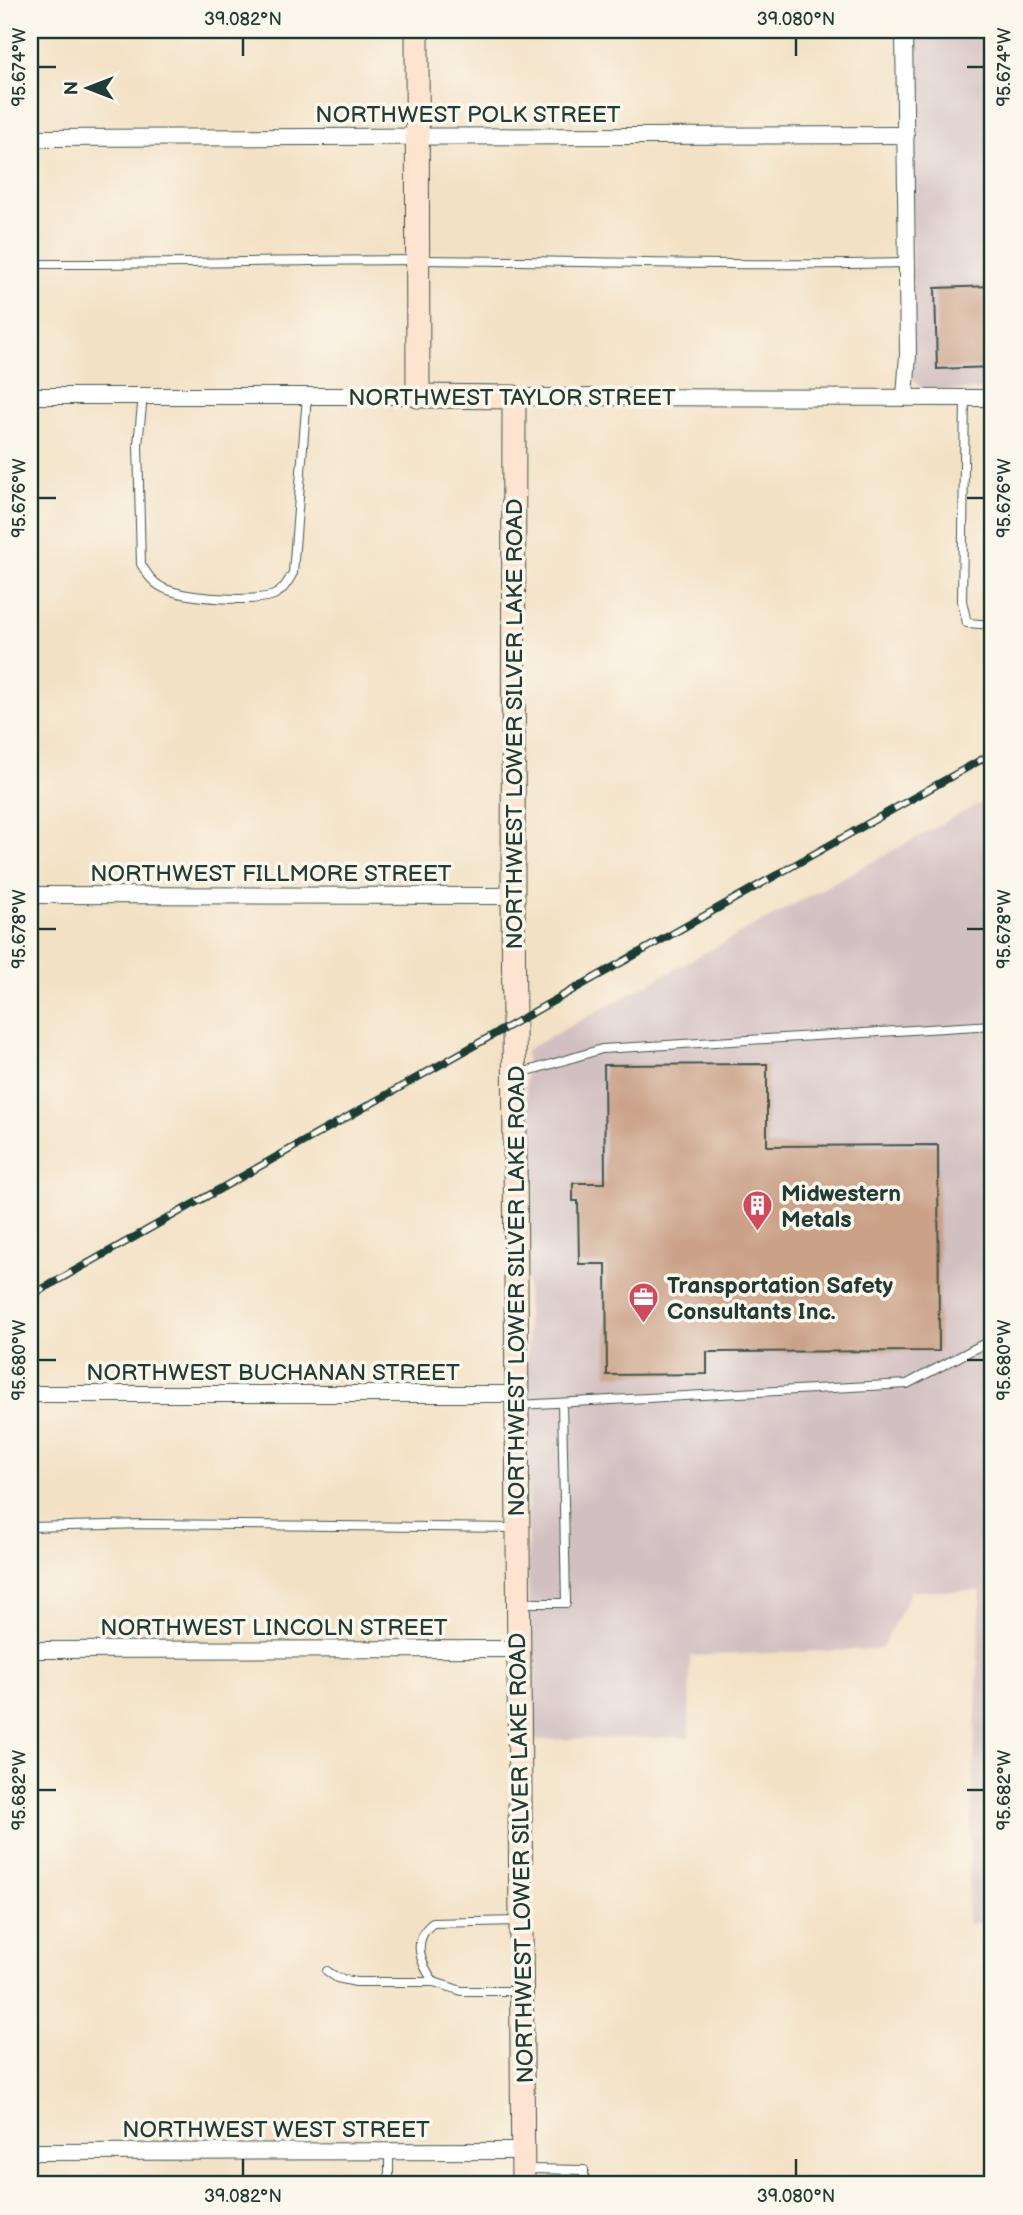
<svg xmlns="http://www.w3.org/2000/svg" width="1023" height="2215" font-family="'Balsamiq Sans',sans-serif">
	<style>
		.industrial { fill: #d2bfc1 }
		.building { fill: #cba188 }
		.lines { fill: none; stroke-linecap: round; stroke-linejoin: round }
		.lane-casing { stroke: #3f564a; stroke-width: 10 }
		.street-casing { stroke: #3f564a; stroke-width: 18 }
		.secondary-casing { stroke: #3f564a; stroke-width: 25 }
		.lane { stroke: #fff; stroke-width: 8 }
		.street { stroke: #fff; stroke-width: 16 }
		.secondary { stroke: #fde4d1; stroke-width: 23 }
		.rail-casing { stroke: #1f3d34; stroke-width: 8 }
		.rail { stroke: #fbf7ec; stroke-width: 5; stroke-dasharray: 16; stroke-linecap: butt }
		.ticks { fill: none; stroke: #1f3d34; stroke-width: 2.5 }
		.labels { text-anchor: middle; stroke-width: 7; stroke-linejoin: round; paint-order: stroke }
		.street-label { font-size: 23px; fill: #1f3d34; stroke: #fbf7ec }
		.poi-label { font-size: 23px; font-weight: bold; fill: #1f3d34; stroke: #fbf7ec; text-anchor: start }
		.neatline { fill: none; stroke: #1f3d34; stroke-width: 2.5 }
		.ticks-label { font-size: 18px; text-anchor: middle; fill: #1f3d34 }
	</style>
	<rect width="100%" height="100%" fill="#fbf7ec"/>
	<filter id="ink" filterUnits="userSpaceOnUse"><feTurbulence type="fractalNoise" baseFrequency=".0143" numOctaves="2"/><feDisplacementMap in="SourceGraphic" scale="14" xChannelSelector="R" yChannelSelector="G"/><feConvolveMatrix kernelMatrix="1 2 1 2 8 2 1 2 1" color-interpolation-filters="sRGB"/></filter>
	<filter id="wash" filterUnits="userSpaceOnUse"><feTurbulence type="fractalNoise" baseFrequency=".00686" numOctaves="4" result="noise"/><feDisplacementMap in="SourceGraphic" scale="28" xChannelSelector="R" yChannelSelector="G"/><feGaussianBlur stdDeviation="1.57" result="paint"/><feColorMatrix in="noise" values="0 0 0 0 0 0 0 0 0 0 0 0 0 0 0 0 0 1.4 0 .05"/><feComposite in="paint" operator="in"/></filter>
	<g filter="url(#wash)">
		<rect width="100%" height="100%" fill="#f3e1c5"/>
		<g class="industrial">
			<path d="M912,30H993V390H927L918,385L912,377Z"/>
			<path d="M993,796V1922L967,1924L981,1591H911L881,1649L690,1656L689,1737L529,1740L526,1050Z"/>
		</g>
		<g id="blocks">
			<g class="building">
				<path d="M993,286V367L937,369L935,288Z"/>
				<path d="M767,1064V1146L938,1145L939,1351L707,1352V1374L607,1375L606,1264H579L578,1201H573V1183H605L604,1065Z"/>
			</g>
		</g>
	</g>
	<g filter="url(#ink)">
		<use href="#blocks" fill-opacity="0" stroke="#3f564a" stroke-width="2"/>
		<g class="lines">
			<defs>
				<g id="lane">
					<path d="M30,264C160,265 291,260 421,260C583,261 745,267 907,263"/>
					<path d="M143,396L138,444L141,564C148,576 154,585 168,590C190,598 247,602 271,596C282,593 287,583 293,573L307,396"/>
					<path d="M965,398L962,601L967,623L993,625"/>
					<path d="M518,1074L602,1049L993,1025"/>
					<path d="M518,1405L907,1384L993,1339"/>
					<path d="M30,1527L145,1524L517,1528"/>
					<path d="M521,1603H566L562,1403"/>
					<path d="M327,1971L337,1978L356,1982H434L462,1991H520"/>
					<path d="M434,1982C420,1963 411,1939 433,1923L520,1921"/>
					<path d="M389,2151V2185"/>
					<path d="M526,2169L584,2170V2185"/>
					<path d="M584,2183H682"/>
				</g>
				<g id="street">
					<path d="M904,30L908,355L905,397"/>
					<path d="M30,138L906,135"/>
					<path d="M30,396H418"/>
					<path d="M514,397L993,398"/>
					<path d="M30,895L513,896"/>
					<path d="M30,1394H515"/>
					<path d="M30,1650L519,1649"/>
					<path d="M30,2152L523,2151"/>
				</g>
				<path id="secondary" d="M417,30L418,396L514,397L513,896L523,2185"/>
			</defs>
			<use href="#lane" class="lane-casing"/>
			<use href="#street" class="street-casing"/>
			<use href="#secondary" class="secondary-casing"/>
			<use href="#lane" class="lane"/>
			<use href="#street" class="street"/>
			<use href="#secondary" class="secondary"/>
			<defs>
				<path id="rail" d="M30,1296L993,753"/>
			</defs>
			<use href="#rail" class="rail-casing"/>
			<use href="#rail" class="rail"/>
		</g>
	</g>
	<path class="ticks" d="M243,38V56M796,38V56M38,67H56M967,67H984M38,498H56M967,498H984M38,929H56M967,929H984M38,1360H56M967,1360H984M38,1790H56M967,1790H984M243,2159V2176M796,2159V2176"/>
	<defs>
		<symbol id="building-pin" viewBox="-11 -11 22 30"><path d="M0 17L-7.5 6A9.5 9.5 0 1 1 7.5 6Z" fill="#d1495b" stroke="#fbf7ec"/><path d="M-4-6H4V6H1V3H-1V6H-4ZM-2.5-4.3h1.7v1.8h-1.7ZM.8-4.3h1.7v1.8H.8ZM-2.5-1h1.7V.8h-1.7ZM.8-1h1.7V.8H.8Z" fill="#fff"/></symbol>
		<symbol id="office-pin" viewBox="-11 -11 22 30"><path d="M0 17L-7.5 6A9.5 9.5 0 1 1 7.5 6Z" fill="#d1495b" stroke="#fbf7ec"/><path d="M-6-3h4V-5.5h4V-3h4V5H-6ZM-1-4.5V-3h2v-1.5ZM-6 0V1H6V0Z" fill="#fff"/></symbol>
	</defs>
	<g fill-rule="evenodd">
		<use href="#building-pin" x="740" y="1188" width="35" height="47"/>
		<use href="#office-pin" x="626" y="1280" width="35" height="47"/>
	</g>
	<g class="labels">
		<g class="street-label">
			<text x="468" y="122">NORTHWEST POLK STREET</text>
			<text x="512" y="405">NORTHWEST TAYLOR STREET</text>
			<text transform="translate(514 724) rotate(-90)" y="8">NORTHWEST LOWER SILVER LAKE ROAD</text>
			<text x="271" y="881">NORTHWEST FILLMORE STREET</text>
			<text transform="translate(516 1291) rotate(-90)" y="8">NORTHWEST LOWER SILVER LAKE ROAD</text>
			<text x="273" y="1380">NORTHWEST BUCHANAN STREET</text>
			<text x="274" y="1635">NORTHWEST LINCOLN STREET</text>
			<text transform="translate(521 1858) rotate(-91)" y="8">NORTHWEST LOWER SILVER LAKE ROAD</text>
			<text x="276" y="2137">NORTHWEST WEST STREET</text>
		</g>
		<g class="poi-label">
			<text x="781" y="1201">Midwestern<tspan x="781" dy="26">Metals</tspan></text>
			<text x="667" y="1293">Transportation Safety<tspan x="667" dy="26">Consultants Inc.</tspan></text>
		</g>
	</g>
	<rect width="1023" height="2215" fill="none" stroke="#fbf7ec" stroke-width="77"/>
	<g transform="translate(88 88) rotate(270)" stroke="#fbf7ec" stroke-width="5" paint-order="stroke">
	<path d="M0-5L12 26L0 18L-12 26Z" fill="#1f3d34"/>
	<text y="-10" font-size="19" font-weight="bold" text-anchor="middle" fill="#1f3d34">N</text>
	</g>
	<rect x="38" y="38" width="946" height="2138" class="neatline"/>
	<g class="ticks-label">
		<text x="243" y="25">39.082°N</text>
		<text x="796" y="25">39.080°N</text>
		<text transform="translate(1004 67) rotate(-90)" y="6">95.674°W</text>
		<text transform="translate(19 67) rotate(-90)" y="6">95.674°W</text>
		<text transform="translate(1004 498) rotate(-90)" y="6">95.676°W</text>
		<text transform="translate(19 498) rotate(-90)" y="6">95.676°W</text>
		<text transform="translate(19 929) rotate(-90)" y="6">95.678°W</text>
		<text transform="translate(1004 929) rotate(-90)" y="6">95.678°W</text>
		<text transform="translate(19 1360) rotate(-90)" y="6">95.680°W</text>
		<text transform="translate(1004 1360) rotate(-90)" y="6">95.680°W</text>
		<text transform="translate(19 1790) rotate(-90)" y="6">95.682°W</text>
		<text transform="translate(1004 1790) rotate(-90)" y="6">95.682°W</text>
		<text x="243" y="2202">39.082°N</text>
		<text x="796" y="2202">39.080°N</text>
	</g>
</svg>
